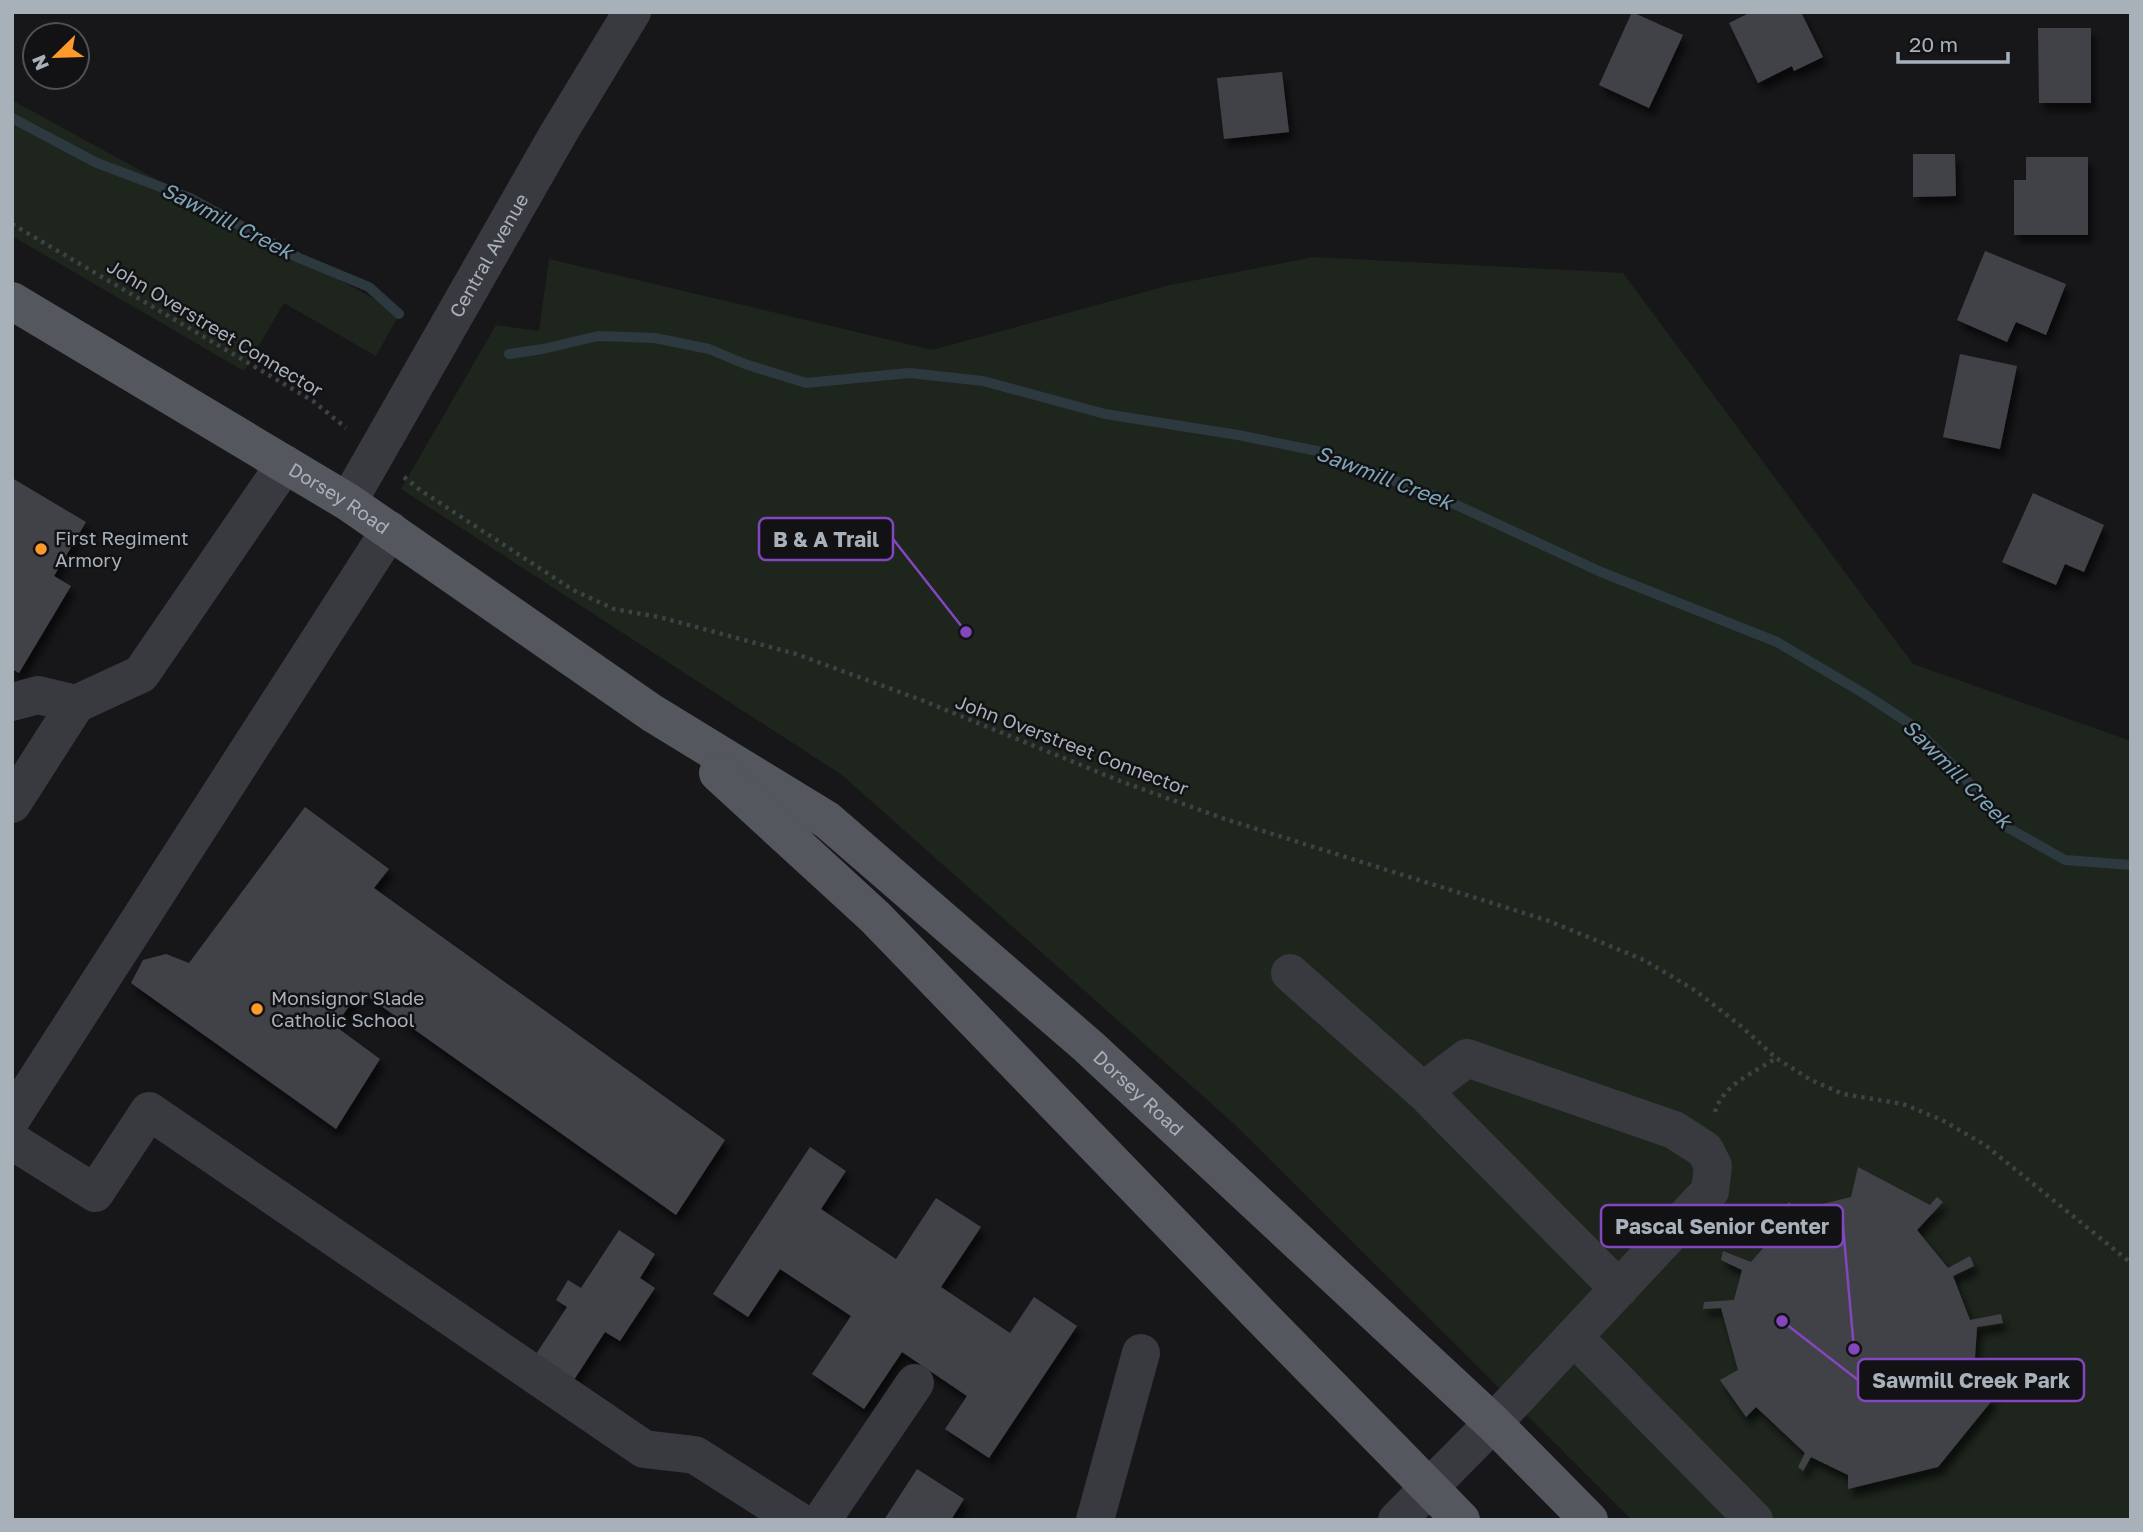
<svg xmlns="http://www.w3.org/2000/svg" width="2143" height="1532" font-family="'Golos Text',sans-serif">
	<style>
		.green { fill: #1d251d }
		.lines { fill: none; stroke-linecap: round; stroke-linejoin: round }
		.stream { stroke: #2c393f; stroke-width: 10 }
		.building { fill: #414347; filter: url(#shadow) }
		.path { stroke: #3e4146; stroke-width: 4.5; stroke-dasharray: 3.5 5; stroke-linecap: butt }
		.minor { stroke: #383a3f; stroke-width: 38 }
		.major { stroke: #54575e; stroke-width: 38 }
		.poi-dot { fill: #fe9a2b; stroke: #121215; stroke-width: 2.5 }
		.labels { text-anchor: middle; stroke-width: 5; stroke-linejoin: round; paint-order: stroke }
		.street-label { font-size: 19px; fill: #a8b0ba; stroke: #121215 }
		.poi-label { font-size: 19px; fill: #a8b0ba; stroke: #121215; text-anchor: start }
		.water-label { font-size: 21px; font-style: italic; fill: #7ea4b7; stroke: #121215 }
		.leader { fill: none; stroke: #8446be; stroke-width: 2.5 }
		.callout-dot { fill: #8446be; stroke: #121215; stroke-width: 2.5 }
		.callout { fill: #121215; stroke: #8446be; stroke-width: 2.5 }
		.callout-label { font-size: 21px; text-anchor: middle; font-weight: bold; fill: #a8b0ba }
	</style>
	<defs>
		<filter id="shadow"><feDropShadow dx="4.5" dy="8" stdDeviation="3.5" flood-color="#0009"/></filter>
	</defs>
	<rect width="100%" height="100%" fill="#17171a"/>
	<g class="green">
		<path d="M12,100L400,313L376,356L284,303L244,371L12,236Z"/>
		<path d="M1314,257L1623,273L1913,664L2131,741V1520H1632L1232,1122L842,775L401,489L496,325L539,331L549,259L932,350L1170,285Z"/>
	</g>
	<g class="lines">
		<g class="stream">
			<path d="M12,118L97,163L190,198L299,258L369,287L399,314"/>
			<path d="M509,354L543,349L598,336L655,338L709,349L745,364L806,383L909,373L983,381L1105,414L1238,435L1317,451L1450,502L1601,572L1777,642L1863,693L1912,725L1964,777L2005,826L2065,860L2131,865"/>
		</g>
	</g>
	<g class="building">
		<path d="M1632,12L1683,35L1649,108L1599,85Z"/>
		<path d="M1751,12H1801L1823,57L1794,71L1792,66L1758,83L1729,23Z"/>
		<path d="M2038,28H2091V103H2039Z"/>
		<path d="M1282,72L1289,132L1224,139L1217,78Z"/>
		<path d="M1913,154H1955L1956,196L1913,197Z"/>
		<path d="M2026,157H2088V235H2014V180H2026Z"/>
		<path d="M1985,251L2066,284L2046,335L2016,322L2007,342L1957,320Z"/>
		<path d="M1960,354L2017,366L2000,449L1943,437Z"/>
		<path d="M12,478L86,522L54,576L71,586L19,673L12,669Z"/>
		<path d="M2033,493L2104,525L2084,572L2065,564L2056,585L2002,562Z"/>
		<path d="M305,807L389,869L374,888L725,1140L676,1215L360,991L335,1026L380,1059L336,1129L131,983L143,960L166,954L189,963Z"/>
		<path d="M810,1147L846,1171L821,1209L896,1259L936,1198L981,1227L941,1287L1010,1333L1034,1297L1077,1326L989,1458L945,1429L967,1396L902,1352L864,1409L812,1374L851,1316L780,1269L748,1317L713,1294Z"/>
		<path d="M1858,1167L1930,1205L1937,1197L1943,1202L1917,1230L1948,1268L1970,1256L1974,1266L1953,1276L1970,1320L2001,1314L2003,1323L1977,1327L1973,1388L1994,1398L1938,1467L1848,1489V1475L1811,1457L1803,1471L1798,1467L1805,1453L1756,1407L1746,1417L1720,1380L1738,1370L1721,1308L1703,1309L1704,1302L1734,1300L1742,1270L1721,1260L1723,1251L1751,1262L1788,1220L1783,1206L1790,1202L1793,1211L1851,1197Z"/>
		<path d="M619,1230L655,1254L640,1278L655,1288L620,1341L605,1332L572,1383L534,1357L567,1307L556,1300L568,1280L581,1288Z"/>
		<path d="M917,1469L964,1499L951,1520H884Z"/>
	</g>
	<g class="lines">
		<g class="path">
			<path d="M12,224L313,401L346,428"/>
			<path d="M404,477L420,490L573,590L614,609L659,617L796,654L924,701L1120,781L1225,819L1549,921L1644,960L1696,991L1742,1027L1776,1058L1811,1080L1843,1094L1903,1104L1942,1120L1985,1145L2131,1263"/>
			<path d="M1715,1112C1723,1084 1754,1073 1776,1058"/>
		</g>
		<g class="minor">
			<path id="s1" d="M348,502L558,134L632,12"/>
			<path d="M12,702L38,695L76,704"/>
			<path d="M12,804L76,704L141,674L285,464"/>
			<path d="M1290,973L1423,1091"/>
			<path d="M12,1118L390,530"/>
			<path d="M12,1141L95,1193L149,1111L644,1449L695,1455L797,1520"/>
			<path d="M1574,1337L1754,1520"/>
			<path d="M822,1520L915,1383"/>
			<path d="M1095,1520L1141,1353"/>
			<path d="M1397,1520L1493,1423L1710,1191L1713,1166L1705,1150L1674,1130L1467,1058L1423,1091L1619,1289"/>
		</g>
		<g class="major">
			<path id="s2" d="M12,301L348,502L652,713L827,820L1089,1047L1493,1423L1589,1520"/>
			<path d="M718,773L875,917L1256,1311L1461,1520"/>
		</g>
	</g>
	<g class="poi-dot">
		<circle cx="41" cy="549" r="7"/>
		<circle cx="257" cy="1009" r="7"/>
	</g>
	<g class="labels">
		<g class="street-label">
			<text dy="7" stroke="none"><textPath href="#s1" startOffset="284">Central Avenue</textPath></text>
			<text transform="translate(215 328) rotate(31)" y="7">John Overstreet Connector</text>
			<text dy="7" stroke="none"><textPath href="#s2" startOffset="382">Dorsey Road</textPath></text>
			<text transform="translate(1072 745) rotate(21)" y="7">John Overstreet Connector</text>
			<text dy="7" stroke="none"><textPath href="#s2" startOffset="1381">Dorsey Road</textPath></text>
		</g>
		<g class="poi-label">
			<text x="55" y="545">First Regiment<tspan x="55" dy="22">Armory</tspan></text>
			<text x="271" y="1005">Monsignor Slade<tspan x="271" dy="22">Catholic School</tspan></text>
		</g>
		<g class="water-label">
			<text transform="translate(227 221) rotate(27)" y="7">Sawmill Creek</text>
			<text transform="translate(1384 478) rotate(21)" y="7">Sawmill Creek</text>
			<text transform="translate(1957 774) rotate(45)" y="7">Sawmill Creek</text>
		</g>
	</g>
	<path class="leader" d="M966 632L893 539M1854 1349L1843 1226M1782 1321L1858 1380"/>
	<g class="callout-dot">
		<circle cx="966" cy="632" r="7"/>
		<circle cx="1854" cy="1349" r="7"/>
		<circle cx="1782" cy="1321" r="7"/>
	</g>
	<g class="callout">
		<rect x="759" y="518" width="134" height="42" rx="7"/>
		<rect x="1601" y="1205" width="242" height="42" rx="7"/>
		<rect x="1858" y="1359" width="226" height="42" rx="7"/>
	</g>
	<g class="callout-label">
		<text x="826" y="547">B &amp; A Trail</text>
		<text x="1722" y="1234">Pascal Senior Center</text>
		<text x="1971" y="1388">Sawmill Creek Park</text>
	</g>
	<rect width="2143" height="1532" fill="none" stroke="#a8b0ba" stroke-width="28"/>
	<g transform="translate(56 56) rotate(247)"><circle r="33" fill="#121215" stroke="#4e5157" stroke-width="2"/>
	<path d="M0-5L12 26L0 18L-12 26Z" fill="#fe9a2b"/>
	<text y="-10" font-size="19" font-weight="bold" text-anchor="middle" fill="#a8b0ba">N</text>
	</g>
	<path d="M1898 52v10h110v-10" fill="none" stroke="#a8b0ba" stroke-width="3.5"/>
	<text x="1909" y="52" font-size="21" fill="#a8b0ba" stroke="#121215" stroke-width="5" paint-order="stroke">20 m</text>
</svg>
